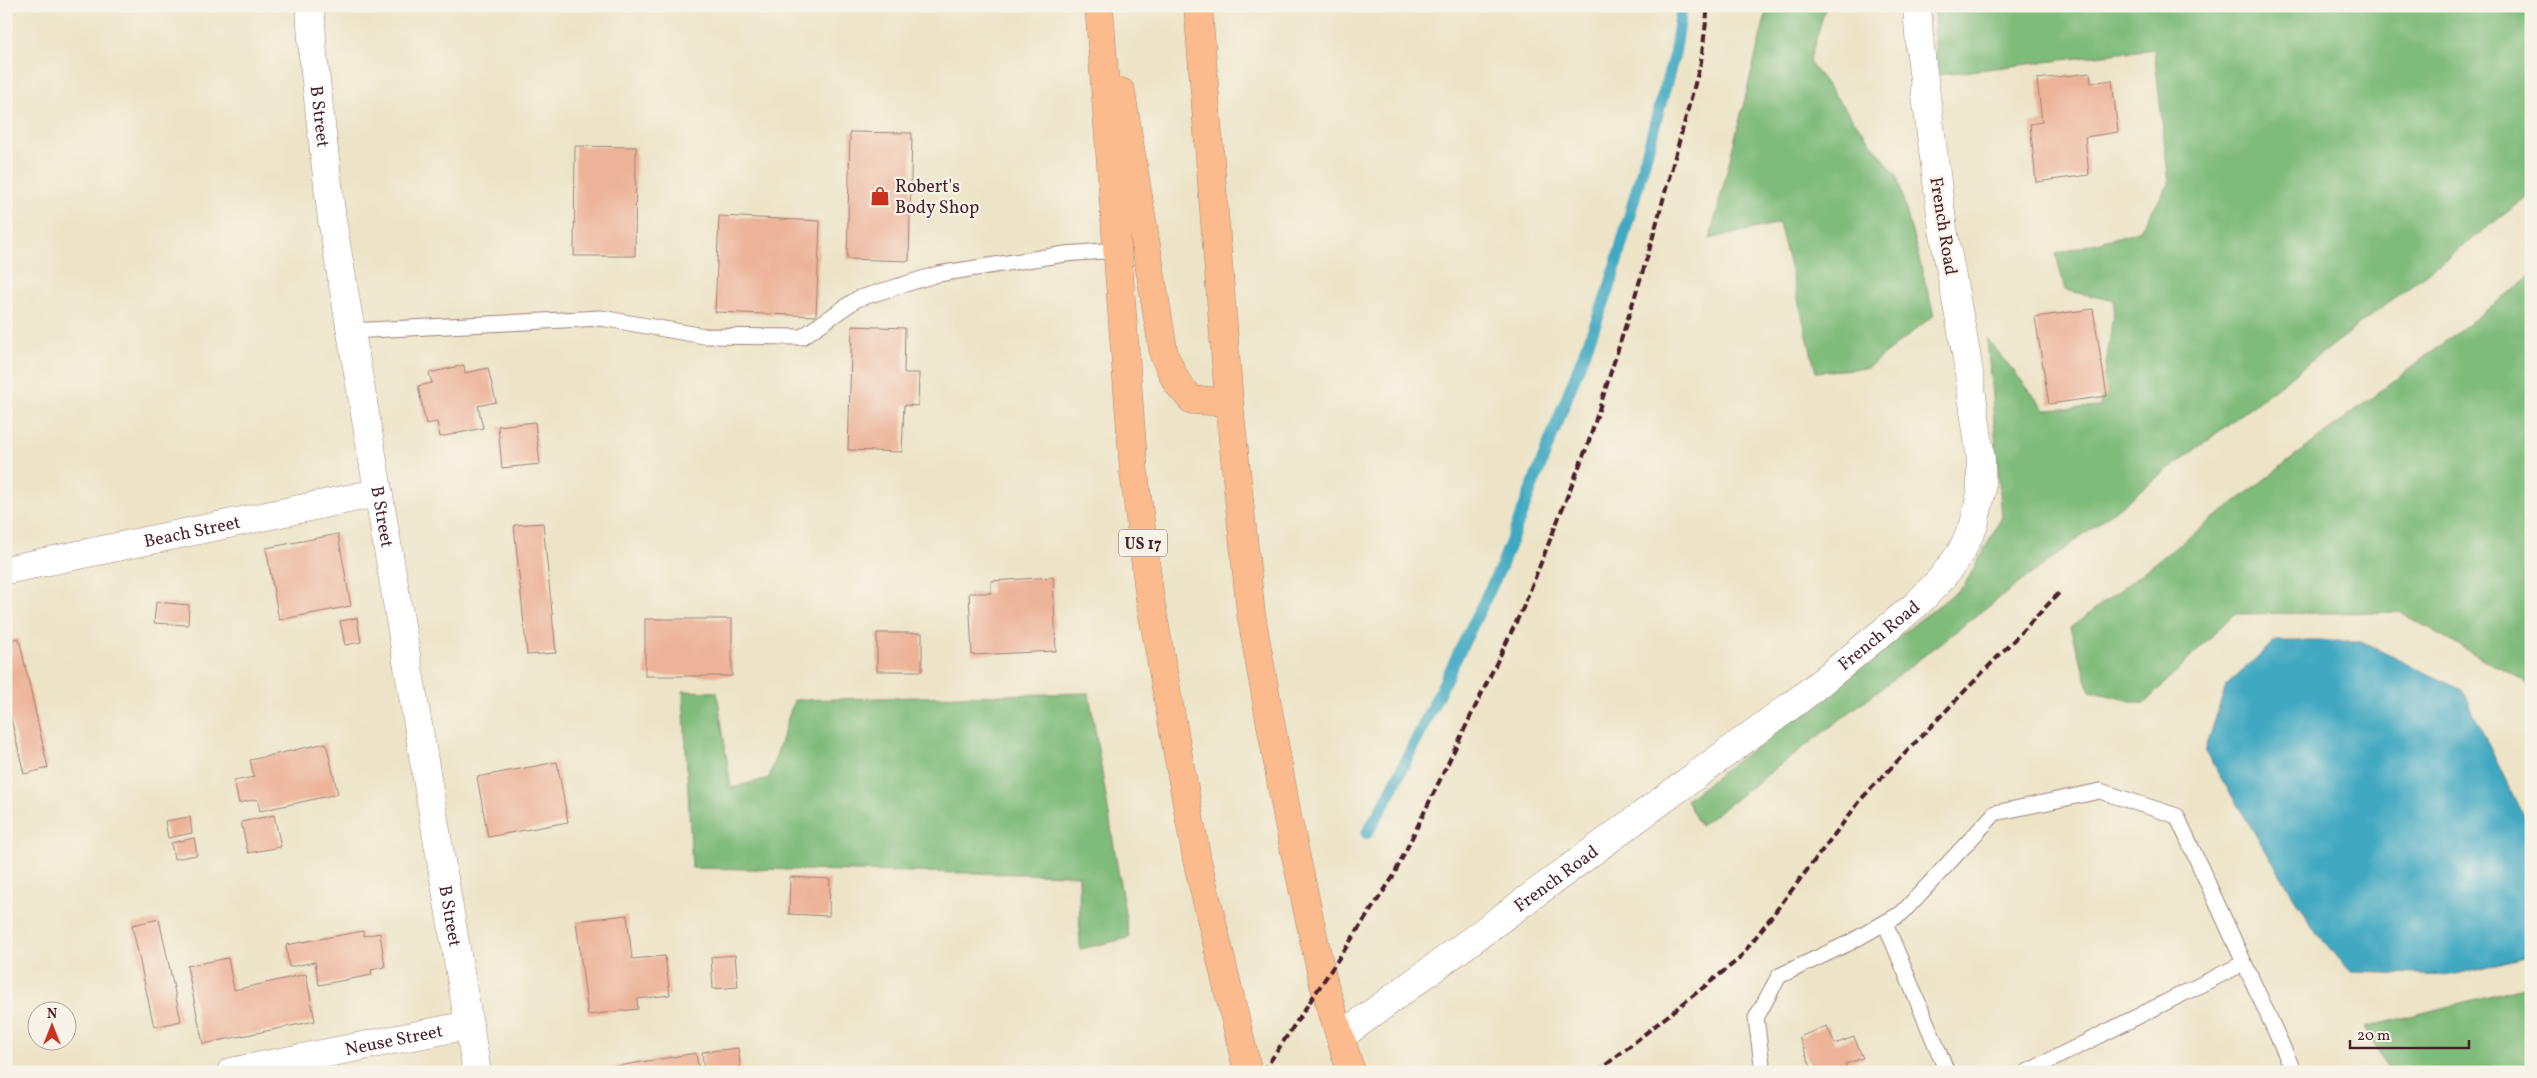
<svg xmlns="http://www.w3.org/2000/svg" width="2537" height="1078" font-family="Vollkorn,serif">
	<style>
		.forest { fill: #7fbb7a; stroke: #646d52 }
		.water { fill: #41a8c1; stroke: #466476 }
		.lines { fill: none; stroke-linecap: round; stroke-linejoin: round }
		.stream { stroke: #41a8c1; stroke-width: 12 }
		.building { fill: #edb399 }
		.lane-casing { stroke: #9c8279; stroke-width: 17 }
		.street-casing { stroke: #9c8279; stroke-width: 29 }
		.highway-casing { stroke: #9c8279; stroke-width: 29 }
		.lane { stroke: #fff; stroke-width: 15 }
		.street { stroke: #fff; stroke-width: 28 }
		.highway { stroke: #fbbb8c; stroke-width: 28 }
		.rail { stroke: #4a1f2b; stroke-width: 4; stroke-dasharray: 8 4; stroke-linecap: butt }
		.labels { text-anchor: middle; stroke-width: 4.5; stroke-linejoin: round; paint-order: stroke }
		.shield { fill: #f7f3e8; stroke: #7e5f64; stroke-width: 1 }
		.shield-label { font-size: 16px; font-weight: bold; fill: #4a1f2b }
		.street-label { font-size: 18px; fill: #4a1f2b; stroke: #f7f3e8 }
		.poi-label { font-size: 18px; fill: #4a1f2b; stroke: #f7f3e8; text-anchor: start }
	</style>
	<rect width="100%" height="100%" fill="#f7f3e8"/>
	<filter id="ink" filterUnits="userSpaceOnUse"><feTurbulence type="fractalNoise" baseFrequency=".02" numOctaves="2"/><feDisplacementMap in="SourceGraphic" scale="10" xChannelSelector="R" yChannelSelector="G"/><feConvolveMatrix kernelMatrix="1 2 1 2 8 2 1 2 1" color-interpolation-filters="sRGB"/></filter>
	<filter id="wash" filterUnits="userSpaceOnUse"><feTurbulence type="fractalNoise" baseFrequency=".0096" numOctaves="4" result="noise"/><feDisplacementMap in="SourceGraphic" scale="20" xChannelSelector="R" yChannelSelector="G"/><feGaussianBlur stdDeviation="1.12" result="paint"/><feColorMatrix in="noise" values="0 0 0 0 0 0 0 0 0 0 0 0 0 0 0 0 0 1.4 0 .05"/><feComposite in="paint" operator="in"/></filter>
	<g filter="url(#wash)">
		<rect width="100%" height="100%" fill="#ede4c7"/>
		<g class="forest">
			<path d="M1768,6H1826L1809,62L1897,176L1934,315L1867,368L1816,372L1779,223L1710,239Z"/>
			<path d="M1934,6H1992L1993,11L2038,6H2531V194L1700,826L1686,800L1964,586L2002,517L1987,338L2045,410L2100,407L2115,301L2065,290L2056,254L2139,231L2169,184L2154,49L1936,75Z"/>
			<path d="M2531,276V686L2400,612L2234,614L2144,704L2090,691L2070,628Z"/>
			<path d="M683,691L717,692L731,788L769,778L794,700L1089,693L1129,938L1080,949L1079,875L692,868Z"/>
			<path d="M2531,985V1072H2391L2364,1028Z"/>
		</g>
		<path class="water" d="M2275,641H2360L2462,690L2526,822C2535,861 2535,918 2524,957L2453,975L2351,972L2316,933L2205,752L2226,685Z"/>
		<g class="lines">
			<path class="stream" d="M1367,833L1386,801L1501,567L1609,289L1675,52L1682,6"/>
		</g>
		<g id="blocks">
			<g class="building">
				<path d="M2090,73L2091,83L2112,80L2118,132L2085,137L2089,175L2036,182L2030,124L2042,122L2037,79Z"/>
				<path d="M850,132L912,133L909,261L847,259Z"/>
				<path d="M575,146L636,147L635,256H574Z"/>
				<path d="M719,216L820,221L816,316L715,312Z"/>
				<path d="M2093,309L2107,396L2049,404L2035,317Z"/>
				<path d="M852,326L905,328L904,373H919L918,406L904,405L902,452L848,450Z"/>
				<path d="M464,365L465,373L488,368L496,402L478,406L483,428L440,437L437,422L426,424L418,386L432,383L429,373Z"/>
				<path d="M535,422L540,464L502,468L498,426Z"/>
				<path d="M543,523L556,653L527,655L514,525Z"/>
				<path d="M338,534L351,606L279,620L266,548Z"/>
				<path d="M1053,577L1056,651L972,655L969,593H991V581Z"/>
				<path d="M156,602L189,605L188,625L154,623Z"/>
				<path d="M357,618L361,642L345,645L340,621Z"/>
				<rect x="645" y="619" width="87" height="57"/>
				<rect x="877" y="633" width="45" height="38"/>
				<path d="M19,638L48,768L24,774L6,697V641Z"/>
				<path d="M326,743L338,794L260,811L257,799L239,803L234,781L254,777L250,760Z"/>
				<path d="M557,762L568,822L488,837L477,777Z"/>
				<path d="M274,815L281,847L248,853L241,822Z"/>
				<path d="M190,817L192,833L168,838L165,821Z"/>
				<path d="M194,838L197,855L174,859L171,843Z"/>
				<path d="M790,877L830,879L829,916L789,914Z"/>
				<path d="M627,915L632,959L665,956L670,995L637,999L638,1009L588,1015L576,921Z"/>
				<path d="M159,919L181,1021L154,1027L132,925Z"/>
				<path d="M363,931L364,936L380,933L385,967L371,970L372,975L319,985L315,962L289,967L286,945Z"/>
				<path d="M735,955L738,987L713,989L711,957Z"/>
				<path d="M228,958L234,990L306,974L315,1021L203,1044L187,966Z"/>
				<path d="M1827,1026L1835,1044L1854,1037L1863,1058L1845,1064L1848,1072H1813L1799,1037Z"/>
				<path d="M738,1048L741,1071L704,1072L702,1052Z"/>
				<path d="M696,1053L699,1072H588V1071Z"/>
			</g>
		</g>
	</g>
	<g filter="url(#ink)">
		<use href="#blocks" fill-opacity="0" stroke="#9c8279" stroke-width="1"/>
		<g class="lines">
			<defs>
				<g id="lane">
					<path d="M350,331L601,318L704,336L802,337L857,299L938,274L1065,254L1117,250"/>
					<path d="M1885,923L1947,1072"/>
					<path d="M1763,1072L1756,1018L1779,976L1849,943L1902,913L1995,813L2100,791L2177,816L2294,1072"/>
					<path d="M2027,1072L2244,963"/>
				</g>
				<g id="street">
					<path id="s1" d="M310,6L313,55L332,220L477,1072"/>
					<path id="s2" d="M6,570L377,493"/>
					<path id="s3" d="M1340,1037L1804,696L1917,604L1940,580L1960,554L1974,525L1981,493V460L1966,353L1943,229L1920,48L1917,6"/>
					<path id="s4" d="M231,1072L469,1025"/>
				</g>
				<g id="highway">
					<path d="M1099,6L1134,472L1150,599L1197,860L1248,1072"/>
					<path d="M1198,6L1229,402L1251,614L1288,820L1323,981L1351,1072"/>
					<path d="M1121,92L1164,355L1177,383L1192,400L1229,402"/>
				</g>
			</defs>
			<use href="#lane" class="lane-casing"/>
			<use href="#street" class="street-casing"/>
			<use href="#highway" class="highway-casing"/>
			<use href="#lane" class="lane"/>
			<use href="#street" class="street"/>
			<use href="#highway" class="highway"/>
			<g class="rail">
				<path d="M1263,1072L1393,877L1523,608L1588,444L1647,258L1701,62L1708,6"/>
				<path d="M1597,1072L1739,959L1863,797L2059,593"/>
			</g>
		</g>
	</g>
	<defs>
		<symbol id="shop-bare" viewBox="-9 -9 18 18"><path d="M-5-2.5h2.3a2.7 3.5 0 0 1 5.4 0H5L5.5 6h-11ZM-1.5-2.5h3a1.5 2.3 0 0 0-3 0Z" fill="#c8321e" stroke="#f7f3e8" stroke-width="2.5" paint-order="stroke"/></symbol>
	</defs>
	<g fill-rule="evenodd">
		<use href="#shop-bare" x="866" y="182" width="28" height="28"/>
	</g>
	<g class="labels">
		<rect class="shield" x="1119" y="529.5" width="48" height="27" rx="4"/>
		<g class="shield-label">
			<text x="1143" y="549">US 17</text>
		</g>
		<g class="street-label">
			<text dy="6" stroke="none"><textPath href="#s1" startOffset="111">B Street</textPath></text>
			<text transform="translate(1944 226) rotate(81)" y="6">French Road</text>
			<text dy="6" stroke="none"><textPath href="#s1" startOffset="516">B Street</textPath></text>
			<text dy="6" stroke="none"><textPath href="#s2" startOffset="190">Beach Street</textPath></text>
			<text dy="6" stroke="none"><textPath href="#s3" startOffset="672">French Road</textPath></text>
			<text dy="6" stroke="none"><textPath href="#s3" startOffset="268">French Road</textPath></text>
			<text dy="6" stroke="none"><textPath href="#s1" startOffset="921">B Street</textPath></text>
			<text dy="6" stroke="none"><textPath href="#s4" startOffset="166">Neuse Street</textPath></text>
		</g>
		<g class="poi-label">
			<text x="895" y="192">Robert's<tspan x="895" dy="21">Body Shop</tspan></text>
		</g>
	</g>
	<rect width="2537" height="1078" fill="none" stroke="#f7f3e8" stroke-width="25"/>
	<g transform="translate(52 1026)"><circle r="24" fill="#f7f3e8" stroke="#b29e9c"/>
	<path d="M0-4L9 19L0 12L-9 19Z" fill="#c8321e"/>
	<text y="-8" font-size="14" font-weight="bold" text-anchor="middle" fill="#4a1f2b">N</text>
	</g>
	<path d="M2350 1040v8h119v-8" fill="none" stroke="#4a1f2b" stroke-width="2.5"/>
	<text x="2357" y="1040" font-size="15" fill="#4a1f2b" stroke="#f7f3e8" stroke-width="4" paint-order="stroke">20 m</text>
</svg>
